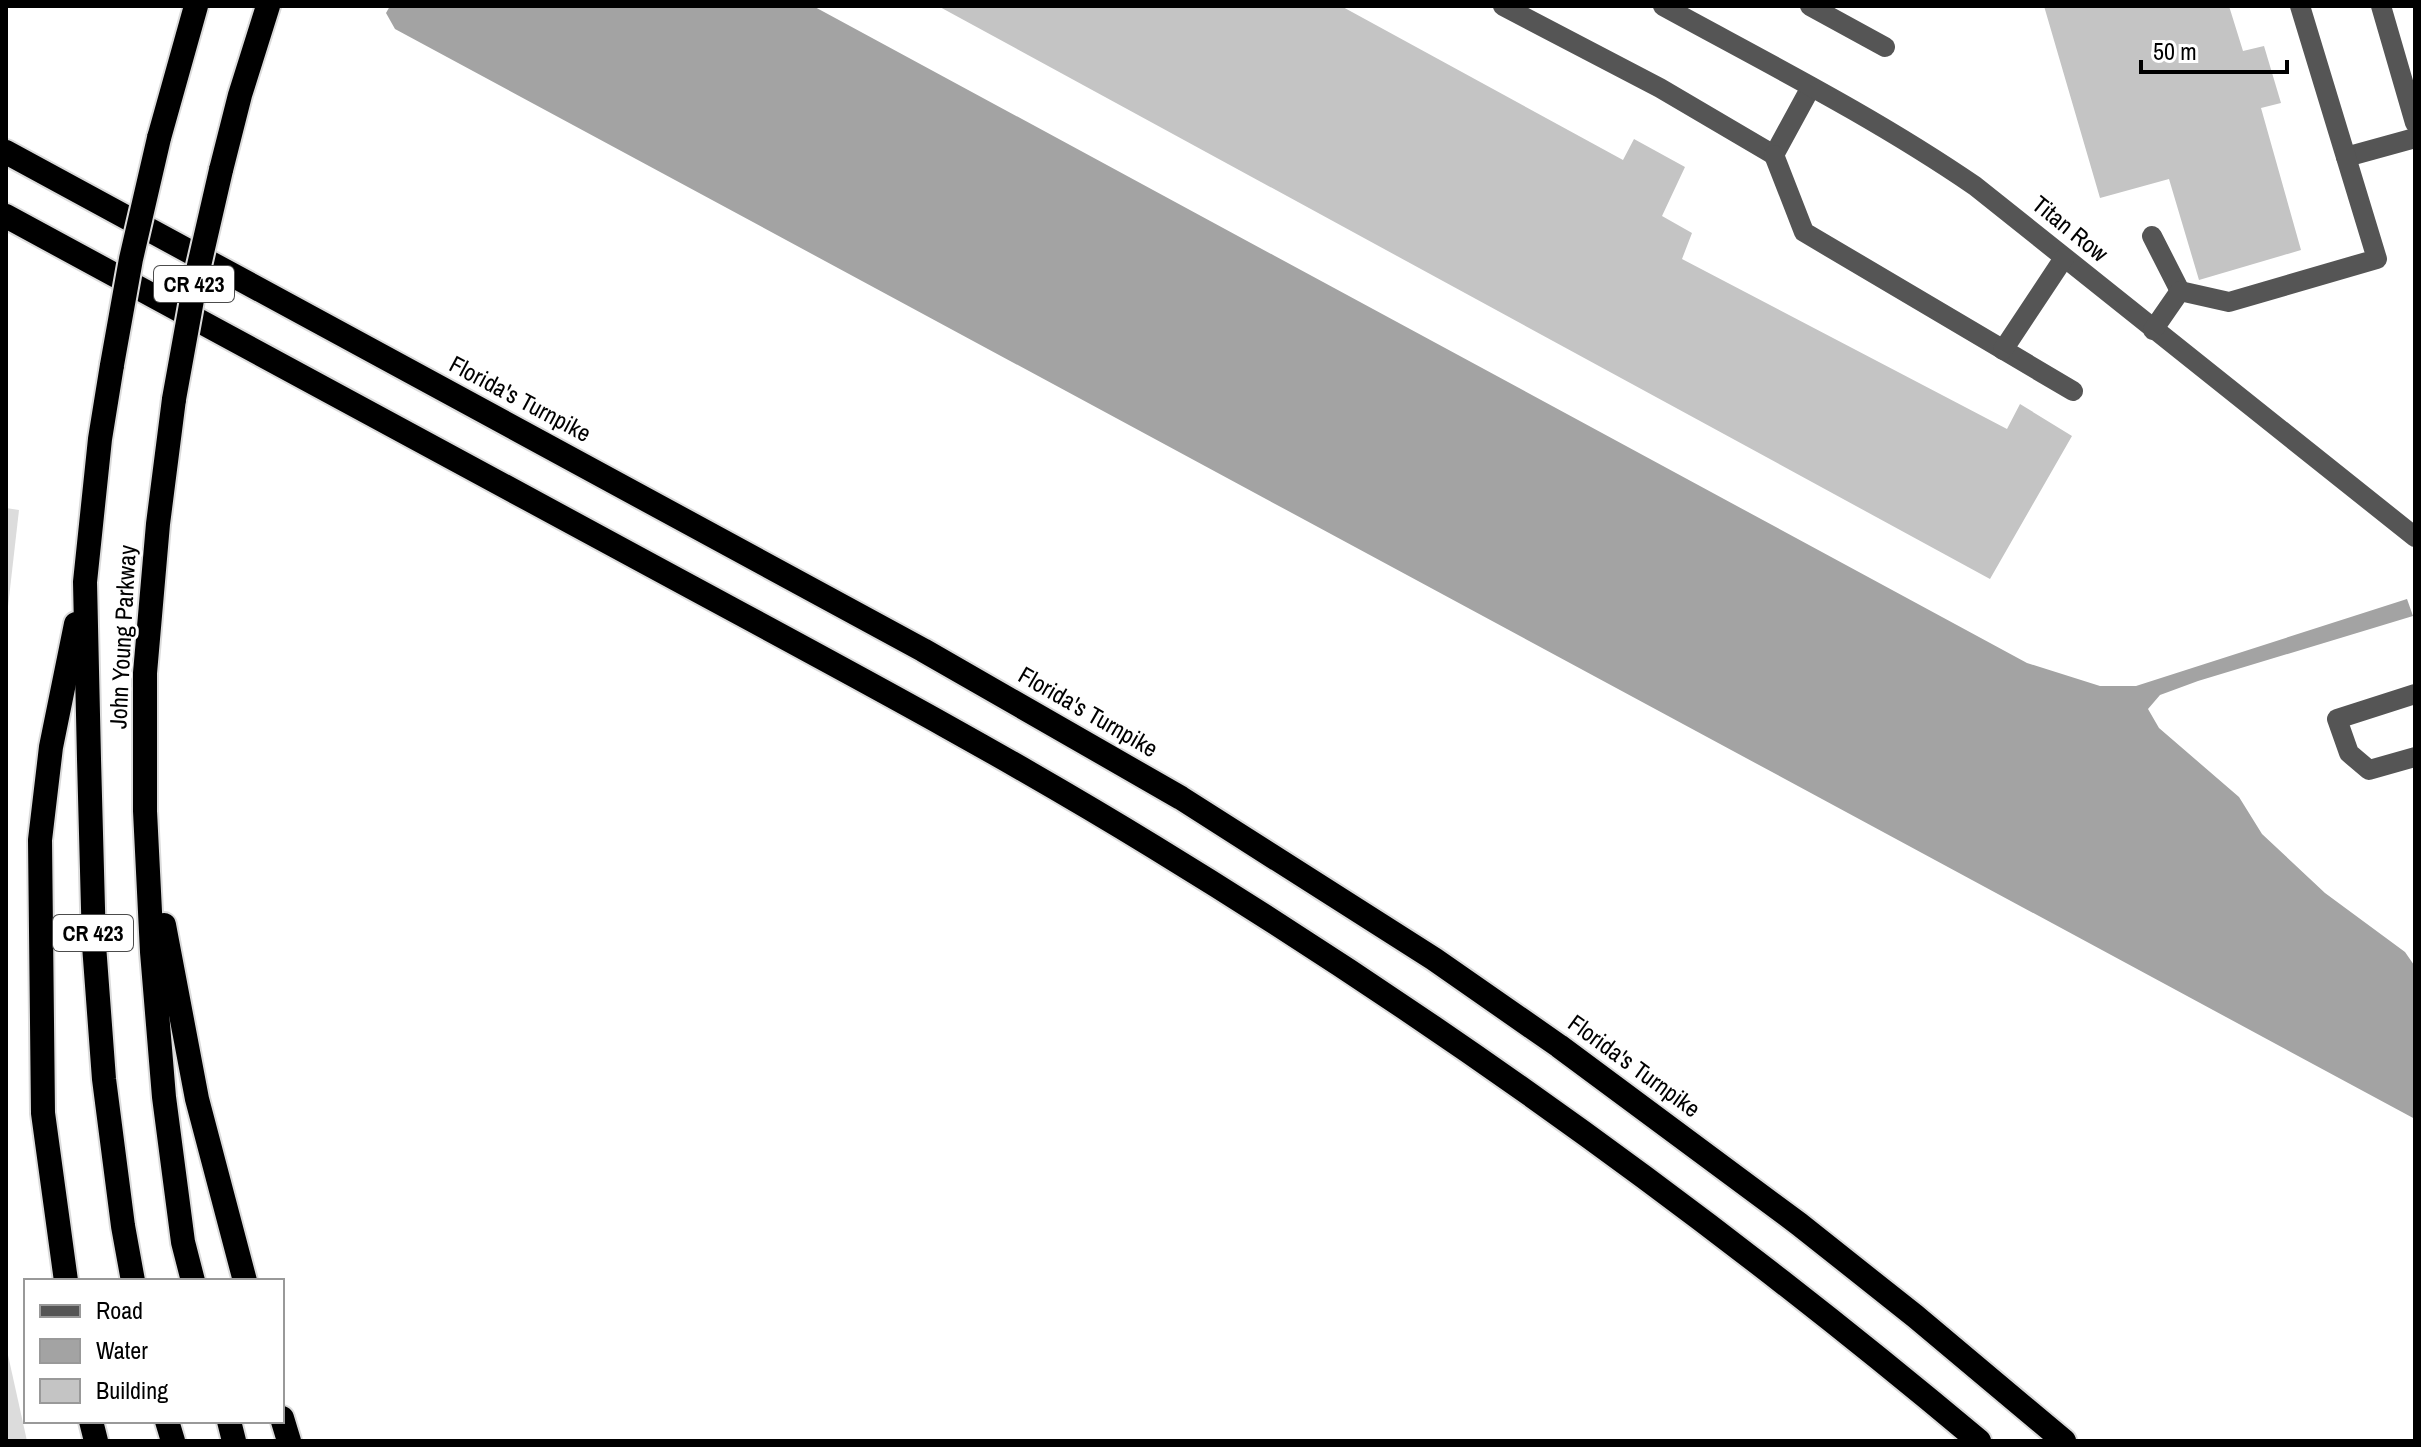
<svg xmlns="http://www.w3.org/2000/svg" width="2421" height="1447" font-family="'Archivo Narrow',sans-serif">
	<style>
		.green { fill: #dcdcdc }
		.water { fill: #a3a3a3 }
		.building { fill: #c4c4c4 }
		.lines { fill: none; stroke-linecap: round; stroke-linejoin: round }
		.highway-casing { stroke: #dbdbdb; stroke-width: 28 }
		.minor { stroke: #555; stroke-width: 20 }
		.highway { stroke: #000; stroke-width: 24 }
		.highway-bridge-casing { stroke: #dbdbdb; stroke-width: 28; stroke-linecap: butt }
		.highway-bridge { stroke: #000; stroke-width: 24 }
		.labels { text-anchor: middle; stroke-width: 6; stroke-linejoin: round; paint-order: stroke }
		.shield { fill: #fff; stroke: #4c4c4c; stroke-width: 2 }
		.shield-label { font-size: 22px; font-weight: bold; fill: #000 }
		.street-label { font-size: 24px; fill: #000; stroke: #fff }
	</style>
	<rect width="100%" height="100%" fill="#fff"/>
	<g class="green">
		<path d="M6,508L19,510L6,624Z"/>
		<path d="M6,1346L27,1441H6Z"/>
	</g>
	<path class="water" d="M390,6H813L2027,663L2100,686H2136L2407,599L2413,616L2198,681L2160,695L2148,709L2159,728L2239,797L2262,834L2325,893L2405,952L2414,965L2415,1119L395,29L386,13Z"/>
	<g class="building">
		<path d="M938,6H1341L1623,160L1634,139L1685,167L1662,216L1692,233L1682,259L2007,429L2020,404L2072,436L1990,579Z"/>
		<path d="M2044,6H2229L2243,51L2264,46L2281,103L2261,108L2301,250L2199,280L2169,179L2100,198Z"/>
	</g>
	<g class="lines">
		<defs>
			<g id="highway">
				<path d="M159,138L196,6"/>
				<path d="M6,152L923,650L1181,798L1434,959L1559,1046L1799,1224L1915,1316L2064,1441"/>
				<path d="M221,170L240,95L268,6"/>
				<path d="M6,216C222,333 438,451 654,567C822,658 991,747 1154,847C1444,1024 1719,1223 1979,1441"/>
				<path d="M112,365L100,439L85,582L89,759L94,945L104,1079L123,1226L133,1281"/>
				<path d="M174,399L158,524L145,673V811L152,952L164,1097L183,1242L193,1281"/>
				<path d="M164,925L197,1099L245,1281"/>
				<path d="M66,1281L43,1113L40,840L51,747L76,624"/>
				<path d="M282,1418L289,1441"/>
				<path d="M91,1421L96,1441"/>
				<path d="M167,1421L173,1441"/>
				<path d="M229,1421L234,1441"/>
			</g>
		</defs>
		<use href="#highway" class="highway-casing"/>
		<g class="minor">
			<path d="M1503,6L1660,88L1774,155L1811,87"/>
			<path d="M1663,6C1769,64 1876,118 1975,186L2415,537"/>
			<path d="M1810,6L1885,47"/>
			<path d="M2381,6L2415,123"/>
			<path d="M1774,155L1804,232L2073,391"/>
			<path d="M2346,157L2415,138"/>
			<path d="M2152,236L2180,291"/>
			<path d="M2153,330L2180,291L2229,302L2377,259L2300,6"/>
			<path d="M2003,350L2064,258"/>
			<path d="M2415,694L2337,719L2349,753L2369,770L2415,757"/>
		</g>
		<use href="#highway" class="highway"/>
		<defs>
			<g id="highway-bridge">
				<path d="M112,365L131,259L159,138"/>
				<path d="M174,399L195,283L221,170"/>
			</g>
		</defs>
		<use href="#highway-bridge" class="highway-bridge-casing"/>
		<use href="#highway-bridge" class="highway-bridge"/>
	</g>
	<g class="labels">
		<g class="shield">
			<rect x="154" y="266" width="80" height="36" rx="6"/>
			<rect x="53" y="915" width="80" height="36" rx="6"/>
		</g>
		<g class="shield-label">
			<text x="194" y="292">CR 423</text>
			<text x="93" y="941">CR 423</text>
		</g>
		<g class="street-label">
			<text transform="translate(2070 229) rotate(39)" y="8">Titan Row</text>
			<text transform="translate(520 399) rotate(28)" y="8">Florida's Turnpike</text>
			<text transform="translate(123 637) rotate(-87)" y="8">John Young Parkway</text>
			<text transform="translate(1088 712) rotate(30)" y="8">Florida's Turnpike</text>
			<text transform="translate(1634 1066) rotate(36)" y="8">Florida's Turnpike</text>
		</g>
	</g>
	<rect width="2421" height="1447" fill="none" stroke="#000000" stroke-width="16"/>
	<rect x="24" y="1279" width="260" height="144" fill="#ffffff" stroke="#999999" stroke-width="2"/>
	<rect x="40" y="1305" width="40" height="12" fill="#555555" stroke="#999999" stroke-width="2"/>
	<text x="96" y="1319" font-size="24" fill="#000000">Road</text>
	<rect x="40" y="1339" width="40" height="24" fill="#a3a3a3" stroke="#999999" stroke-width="2"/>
	<text x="96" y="1359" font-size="24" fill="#000000">Water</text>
	<rect x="40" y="1379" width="40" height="24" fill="#c4c4c4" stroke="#999999" stroke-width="2"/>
	<text x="96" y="1399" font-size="24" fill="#000000">Building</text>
	<path d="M2141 60v12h146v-12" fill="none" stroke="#000000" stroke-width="4"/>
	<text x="2153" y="60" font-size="24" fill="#000000" stroke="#ffffff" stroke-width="6" paint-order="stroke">50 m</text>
</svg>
